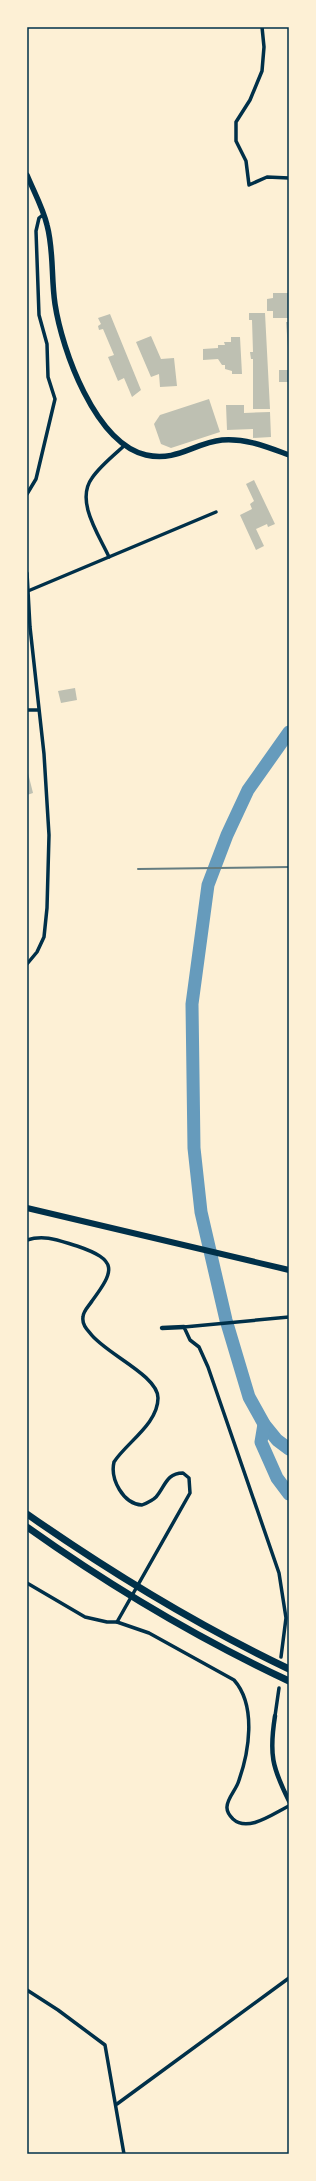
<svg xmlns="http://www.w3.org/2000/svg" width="316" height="2181" font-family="'Space Grotesk',sans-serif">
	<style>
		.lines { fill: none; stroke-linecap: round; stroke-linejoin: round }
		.river { stroke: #669bbc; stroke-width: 13 }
		.building { fill: #bec0b2 }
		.minor { stroke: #003049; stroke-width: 3.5 }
		.tertiary { stroke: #003049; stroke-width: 4.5 }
		.primary { stroke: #003049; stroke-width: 5.5 }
		.trunk { stroke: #003049; stroke-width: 6 }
		.motorway { stroke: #003049; stroke-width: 7 }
		.rail { stroke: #657d81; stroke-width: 2 }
		.neatline { fill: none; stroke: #003049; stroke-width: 1.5 }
	</style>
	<rect width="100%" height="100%" fill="#fdf0d5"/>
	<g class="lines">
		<g class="river">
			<path d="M289,732L248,790L227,835L208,885L192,1004L194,1148L201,1212L226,1320L249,1397L264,1424L277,1440L289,1449"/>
			<path d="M264,1424L261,1442L277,1478L289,1494"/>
		</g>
	</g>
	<g class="building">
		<path d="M273,293H289V318H273V311H267V299L273,298Z"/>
		<path d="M249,313H265L270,409H253V359H251L250,352H253L252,320H249Z"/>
		<path d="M110,314L141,390L132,397L124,378L118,381L108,357L114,355L103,329L99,330L98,326L101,324L98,318Z"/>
		<path d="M286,322H289V348H288Z"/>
		<path d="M151,336L161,359L174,358L177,386L160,387L159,374L151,377L136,342Z"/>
		<path d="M231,337H240L242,374H232V371L225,369V365H222L218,359L203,360V349L218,348V345H225L224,342H231Z"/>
		<rect x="279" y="370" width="10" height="12"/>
		<path d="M209,399L220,432L171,448L161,444L154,424L160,415Z"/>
		<path d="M226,405H244V413L270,412L271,437L253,438V429L227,430Z"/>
		<path d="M254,480L275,524L268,527L267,524L256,529L264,546L256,550L240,515L252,509L250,504L254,501L246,484Z"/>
		<path d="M75,688L77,700L61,703L58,691Z"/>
		<path d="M27,769L33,793L27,795Z"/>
	</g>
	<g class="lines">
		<g class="minor">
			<path d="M262,27L264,47L262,71L250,100L236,122V141L246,161L249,185L267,177L289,178"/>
			<path d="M27,494L36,479L55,399L48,377L47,344L39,315L36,231L39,218L44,214"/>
			<path d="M109,557C99,535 75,501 92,478C100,466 114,455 125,445"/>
			<path d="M27,573L30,627L44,754L49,835L47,908L44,937L37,952L27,964"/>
			<path d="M28,591L216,512"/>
			<path d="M27,710H38"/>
			<path d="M27,1240C45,1234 60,1241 77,1246C118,1260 115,1270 92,1301C89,1306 83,1311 83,1317C82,1323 86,1329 90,1333C104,1353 158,1375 158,1398C158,1424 126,1443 114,1462C110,1479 123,1504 142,1505C147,1503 152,1501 156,1497C165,1487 166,1473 183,1473L189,1478L190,1493L117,1622"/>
			<path d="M27,1583L85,1617L107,1622H117L149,1633L234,1680C257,1706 249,1753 238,1783C235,1791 226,1800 227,1808C227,1813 230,1816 233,1819C248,1833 274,1813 289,1806"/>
			<path d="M281,1657L286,1618L279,1573L208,1367L199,1347L190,1340L184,1327L289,1317"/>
			<path d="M275,1716L279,1688"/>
			<path d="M27,1990L58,2010L105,2045L124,2154"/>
			<path d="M117,2104L289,1978"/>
		</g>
		<g class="tertiary">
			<path d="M162,1328L184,1327"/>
			<path d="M275,1716C269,1754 272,1767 289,1801"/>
		</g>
		<path class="primary" d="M27,175C34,192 43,208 47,225C54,251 51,278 55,304C62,350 95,443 146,455C177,462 194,443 222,440C246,438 267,447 289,455"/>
		<path class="trunk" d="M27,1208L289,1270"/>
		<g class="motorway">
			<path d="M27,1514C110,1572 197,1625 289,1669"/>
			<path d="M27,1527C110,1586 197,1638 289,1681"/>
		</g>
		<path class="rail" d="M138,869L289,867"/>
	</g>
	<rect width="316" height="2181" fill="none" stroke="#fdf0d5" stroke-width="56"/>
	<rect x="28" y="28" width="260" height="2125" class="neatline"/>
</svg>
